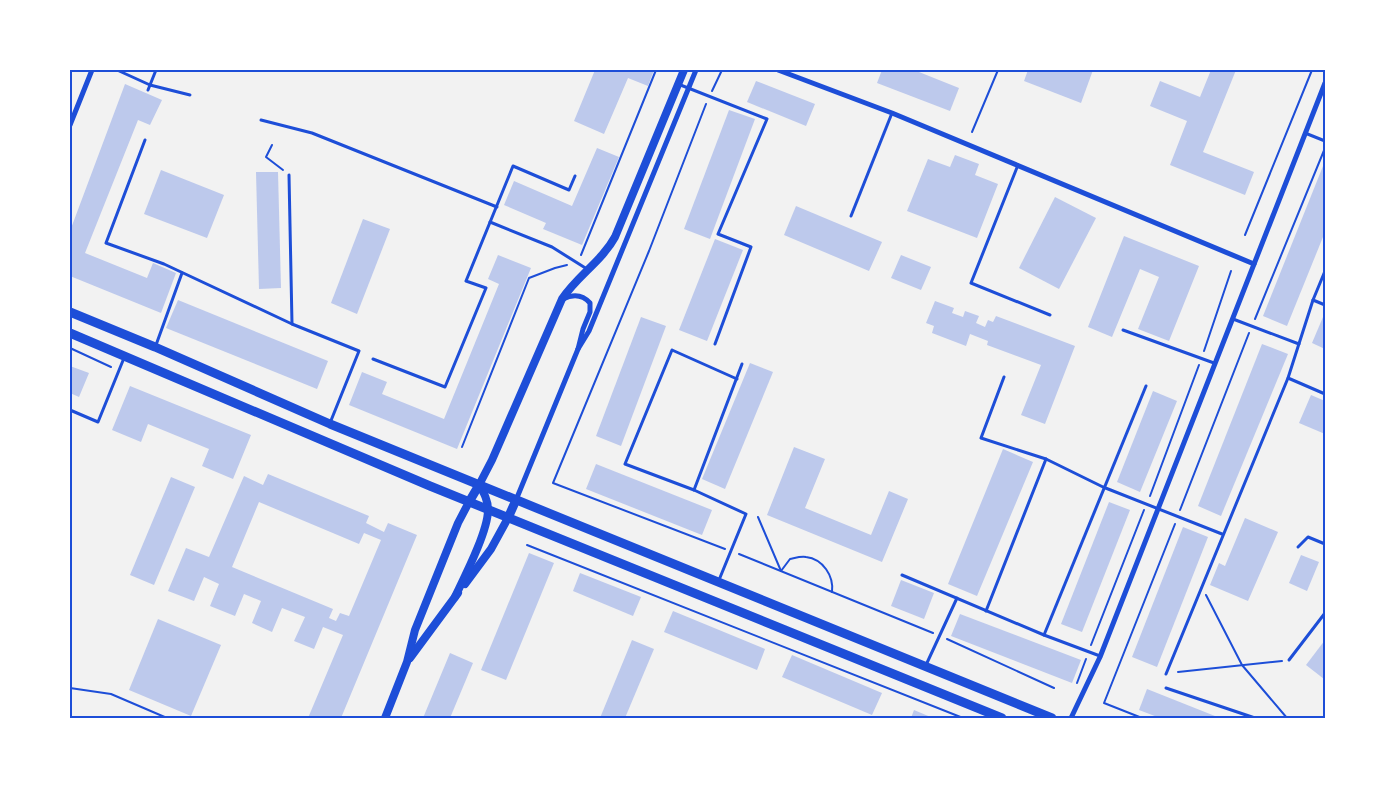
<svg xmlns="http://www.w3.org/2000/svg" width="1395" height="788" font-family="'Noto Sans',sans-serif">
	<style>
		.building { fill: #bdc9ec; fill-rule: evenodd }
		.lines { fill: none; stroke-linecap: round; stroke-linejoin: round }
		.path { stroke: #1d4ed8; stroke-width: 2 }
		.service { stroke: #1d4ed8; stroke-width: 3 }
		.minor { stroke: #1d4ed8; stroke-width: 5 }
		.tertiary { stroke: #1d4ed8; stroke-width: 8 }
		.secondary { stroke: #1d4ed8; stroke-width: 9 }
		.neatline { fill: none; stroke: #1d4ed8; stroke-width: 2 }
	</style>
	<rect width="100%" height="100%" fill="#f2f2f2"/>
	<g class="building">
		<path d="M595,70H654L648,86L628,78L604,134L574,121Z"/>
		<path d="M882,70H914L959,88L950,111L877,83Z"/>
		<path d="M1028,70H1093L1081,103L1024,81Z"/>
		<path d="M1211,70H1236L1203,152L1254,172L1245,195L1170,165L1187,121L1150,106L1160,81L1200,97Z"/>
		<path d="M756,81L815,104L806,126L747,102Z"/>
		<path d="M125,84L162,100L150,125L138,120L85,253L147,278L153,263L176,273L161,313L70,276V231Z"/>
		<path d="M729,110L755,119L710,239L684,229Z"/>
		<path d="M597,148L619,157L582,245L543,229L546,223L504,205L514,181L572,206Z"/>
		<path d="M955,155L979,164L975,175L998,184L977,238L907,211L928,159L950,167Z"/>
		<path d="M1325,161V232L1287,326L1263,316Z"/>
		<path d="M161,170L224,195L207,238L144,214Z"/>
		<path d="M256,172H278L281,288L259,289Z"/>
		<path d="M1055,197L1096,218L1059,289L1019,268Z"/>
		<path d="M796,206L882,242L869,271L784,235Z"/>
		<path d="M363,219L390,229L357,314L331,303Z"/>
		<path d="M1124,236L1199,266L1169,341L1138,329L1159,277L1140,269L1112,337L1088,327Z"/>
		<path d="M715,239L743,250L707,341L679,330Z"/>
		<path d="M498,255L531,268L457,449L349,405L362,372L387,382L382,394L444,419L499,284L488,279Z"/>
		<path d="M901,255L931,267L921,290L891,278Z"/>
		<path d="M178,300L328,361L317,389L166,328Z"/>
		<path d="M935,301L954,308L952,313L963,317L965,311L979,316L976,323L985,327L988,320L993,322L996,316L1075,346L1045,424L1021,415L1041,365L987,345L988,341L970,334L966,346L932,333L934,326L926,323Z"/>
		<path d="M641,317L666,326L621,446L596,436Z"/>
		<path d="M1323,317L1325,318V349L1312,343Z"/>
		<path d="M1262,344L1288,354L1221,516L1198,506Z"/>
		<path d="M750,363L773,372L725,489L702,479Z"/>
		<path d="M70,366L89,373L79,397L70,393Z"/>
		<path d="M130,386L251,435L233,479L202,466L209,449L148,424L141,442L112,430Z"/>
		<path d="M1153,391L1177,401L1140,492L1117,482Z"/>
		<path d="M1311,395L1325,401V434L1299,423Z"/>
		<path d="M794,447L825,459L805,508L871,535L889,491L908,499L882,562L767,515Z"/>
		<path d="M1003,449L1033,462L977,596L948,584Z"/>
		<path d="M596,464L712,510L702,535L586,489Z"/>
		<path d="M268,474L369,516L366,523L384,532L388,523L417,535L341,718H308L343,635L323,627L314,649L294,641L305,617L282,608L272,632L252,623L261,601L244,594L235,616L210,606L219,584L204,577L194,601L168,591L186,548L209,557L244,476L263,485ZM259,502L359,544L364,533L381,540L349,616L340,613L336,621L329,618L333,609L232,567Z"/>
		<path d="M171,477L195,487L154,585L130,575Z"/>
		<path d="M1109,502L1130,510L1082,632L1061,624Z"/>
		<path d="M1245,518L1278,532L1248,601L1210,585L1219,563L1225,566Z"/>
		<path d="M1183,527L1208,537L1157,667L1132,657Z"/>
		<path d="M529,553L554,563L506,680L481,670Z"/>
		<path d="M1301,555L1319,562L1307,591L1289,583Z"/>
		<path d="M580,573L641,597L633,616L573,591Z"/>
		<path d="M901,580L934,593L924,619L891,606Z"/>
		<path d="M673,611L765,649L757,670L664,632Z"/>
		<path d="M960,614L1081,660L1072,683L951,636Z"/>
		<path d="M158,619L221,645L191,716L129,690Z"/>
		<path d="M632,640L654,649L625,718H600Z"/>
		<path d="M1325,640V677L1324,679L1306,665Z"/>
		<path d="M450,653L473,663L450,718H423Z"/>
		<path d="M792,655L882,693L872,715L782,677Z"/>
		<path d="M1147,689L1220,718H1160L1139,710Z"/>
		<path d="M914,710L933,718H911Z"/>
	</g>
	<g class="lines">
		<g class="path">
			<path d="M712,91L722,70"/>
			<path d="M706,104L649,251L553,483L725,549"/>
			<path d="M972,132L998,70"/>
			<path d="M272,145L266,157L283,170"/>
			<path d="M1245,235L1312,70"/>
			<path d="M581,255L656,70"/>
			<path d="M1255,319L1325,148"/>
			<path d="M70,348L111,367"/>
			<path d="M1204,351L1231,271"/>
			<path d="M462,447L529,278L555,268L567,265"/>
			<path d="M1150,496L1199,365"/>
			<path d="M1180,510L1249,333"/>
			<path d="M758,517L781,571"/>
			<path d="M527,545L963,718"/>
			<path d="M739,554L933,633"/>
			<path d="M781,571L790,559C795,558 801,556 806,557C823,559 834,576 832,592"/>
			<path d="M1206,595L1242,665L1287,718"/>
			<path d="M947,639L1054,688"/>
			<path d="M1091,645L1144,510"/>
			<path d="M1178,672L1282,661"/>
			<path d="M1077,683L1086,659"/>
			<path d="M70,688L111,694L167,718"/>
			<path d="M1142,718L1104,703L1175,524"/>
		</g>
		<g class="service">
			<path d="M117,70L150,85L190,95"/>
			<path d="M678,84L767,119L718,234L751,247L715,344"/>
			<path d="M148,90L156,70"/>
			<path d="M261,120L312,133L497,207"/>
			<path d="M1305,133L1325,141"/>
			<path d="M145,140L106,243L164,264L292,324L359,351L330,423"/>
			<path d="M1018,165L971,283L1050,315"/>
			<path d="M289,175L292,324"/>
			<path d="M851,216L892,113"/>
			<path d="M490,222L552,247L587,269"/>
			<path d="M1313,300L1325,305"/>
			<path d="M1233,319L1299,344"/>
			<path d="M1123,330L1214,363"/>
			<path d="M156,345L182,273"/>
			<path d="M373,359L445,387L486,288L466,281L513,166L569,190L575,176"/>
			<path d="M1004,377L981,438L1046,459"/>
			<path d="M1288,378L1325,394"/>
			<path d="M70,410L98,422L124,358"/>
			<path d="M694,490L742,364"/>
			<path d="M1298,547L1308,537L1325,544"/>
			<path d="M902,575L1044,635L1100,656"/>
			<path d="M719,580L746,514L694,490L625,464L672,350L737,379"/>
			<path d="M986,611L1046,459L1103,487L1222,534"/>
			<path d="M1044,635L1146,386"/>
			<path d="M1289,660L1325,613"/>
			<path d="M926,665L957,598"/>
			<path d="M1166,674L1288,378L1313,300L1325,271"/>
			<path d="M1166,688L1255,718"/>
		</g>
		<g class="minor">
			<path d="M778,70L892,113L1254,264"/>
			<path d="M70,125L92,70"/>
			<path d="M578,349L589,331L696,70"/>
			<path d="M516,500L578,349L583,329L590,312V303C582,294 573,294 563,299"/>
			<path d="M1071,718L1100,657L1325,83"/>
		</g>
		<g class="tertiary">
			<path d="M465,584L491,549L508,518"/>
			<path d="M455,597C465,576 488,531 488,510C488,500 484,493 479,485L492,460L562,299C577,276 602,261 615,237L684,70"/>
			<path d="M410,658L458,593"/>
			<path d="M385,718L407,662L415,630L458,523L469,502"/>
		</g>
		<g class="secondary">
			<path d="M70,312L155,347L330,424L1052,718"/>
			<path d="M70,333L430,486L1002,718"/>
			<path d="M469,502L479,485"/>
			<path d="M508,518L516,500"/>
		</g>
	</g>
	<rect width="1395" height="788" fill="none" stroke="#ffffff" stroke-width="142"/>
	<rect x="71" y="71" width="1253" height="646" class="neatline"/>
</svg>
